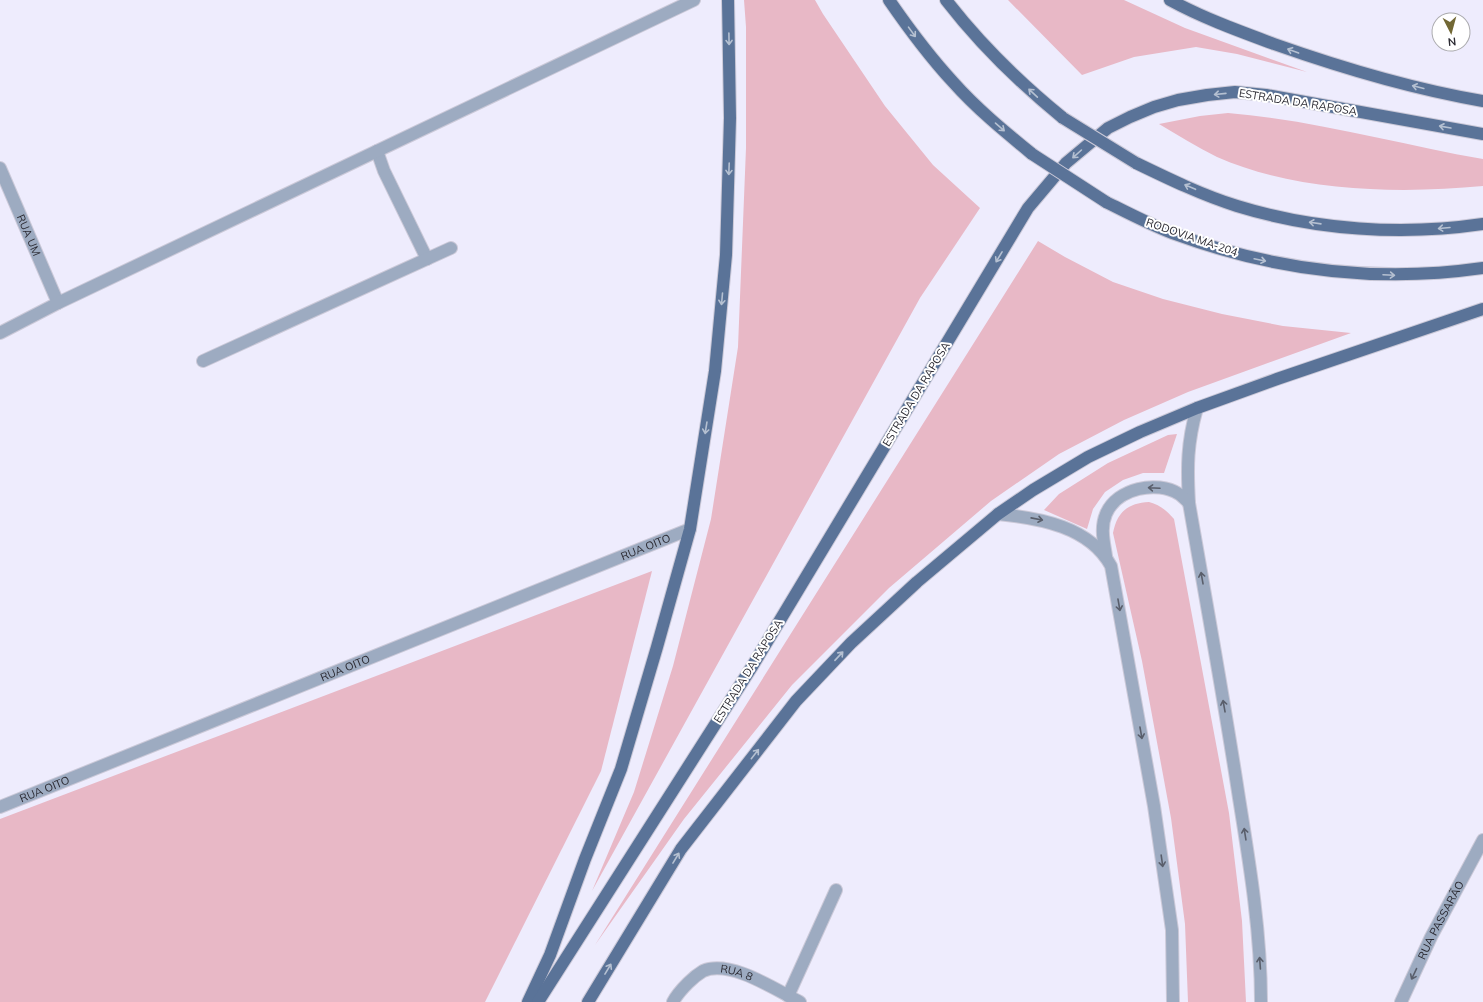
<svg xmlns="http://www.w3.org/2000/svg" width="1483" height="1002" font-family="Mulish,sans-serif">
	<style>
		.green { fill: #e8b8c6 }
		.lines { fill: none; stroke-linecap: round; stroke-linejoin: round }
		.minor-casing { stroke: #cbc9d8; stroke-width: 14 }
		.major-casing { stroke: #cbc9d8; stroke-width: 14 }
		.minor { stroke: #9dabc1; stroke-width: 12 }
		.major { stroke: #5a7398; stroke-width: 12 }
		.major-bridge-casing { stroke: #cbc9d8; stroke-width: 14; stroke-linecap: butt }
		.major-bridge { stroke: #5a7398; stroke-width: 12 }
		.oneway { stroke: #b5c0d1 }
		.oneway2 { stroke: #595e6b }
		.labels { text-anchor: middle; stroke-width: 4; stroke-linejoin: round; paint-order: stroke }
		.street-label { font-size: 11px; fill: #2b2a32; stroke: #fff }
	</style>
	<rect width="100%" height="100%" fill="#eeecfd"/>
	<g class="green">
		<path d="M744,0H815L823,14L885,106L933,165L980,208L920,298L592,891L634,792L673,666L711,519L738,347L746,148V27Z"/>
		<path d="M1008,0H1124L1185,28L1307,72L1237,54L1196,47L1134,57L1082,75Z"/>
		<path d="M1228,113C1315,120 1398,144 1483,159V186C1399,194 1296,192 1217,157C1197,147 1178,135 1159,124L1200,116Z"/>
		<path d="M1038,241L1065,257L1113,282L1163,299L1222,314L1283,326L1351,333L1188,392L1124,420L1059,454L991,501L889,588L792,685L684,819L595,945Z"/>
		<path d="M1177,434L1164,473H1143L1123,480L1105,492L1093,509L1087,529L1044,510L1059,494L1108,463L1168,435Z"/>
		<path d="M1149,502C1160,505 1166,510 1174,519L1229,813L1242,921L1246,1002H1188L1185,924L1171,818L1142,661L1113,533C1117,512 1128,503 1149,502Z"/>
		<path d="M652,571L601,771L485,1002H0V819Z"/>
	</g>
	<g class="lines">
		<defs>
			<g id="minor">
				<path d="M377,151L384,171L427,259"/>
				<path id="s1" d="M0,168L58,303"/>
				<path d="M0,333L58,303L694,0"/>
				<path d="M203,361L451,248"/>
				<path d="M1197,408C1187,443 1187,467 1189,503C1206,601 1224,699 1239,798C1250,866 1261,933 1261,1002"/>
				<path d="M998,514C1040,518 1090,527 1111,566L1154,806L1172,930L1173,1002"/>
				<path d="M1106,556C1104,542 1100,528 1106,514C1117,488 1157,480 1179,494C1183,497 1186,500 1189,503"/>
				<path id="s2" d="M0,807L690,529"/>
				<path d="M788,996L836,890"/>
				<path id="s3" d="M673,1002C677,994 682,989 688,983C692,979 698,974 703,971C730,959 776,990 800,1002"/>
				<path id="s4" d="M1401,1002L1431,937L1483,840"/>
			</g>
			<g id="major">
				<path d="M889,0C909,29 929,56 953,82C976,108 1004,131 1032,154"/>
				<path d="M946,0C980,44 1020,83 1063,118"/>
				<path d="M1170,0C1203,18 1239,31 1274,44C1342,68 1412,89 1483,101"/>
				<path d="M1136,163C1169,179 1202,195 1237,206C1315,230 1402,236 1483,224"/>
				<path d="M1106,202C1128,213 1149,224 1172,233C1272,270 1378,283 1483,268"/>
				<path d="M528,1002L550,955L585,859L621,769L657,647L690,529L715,371L726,255L730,118L728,0"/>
				<path d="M538,1002L753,665L1028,208L1066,163L1108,128L1130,117L1154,107L1178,100L1207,95L1235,92L1266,95L1483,134"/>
				<path d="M588,1002L681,849L796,701L851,643L917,582L998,514L1033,490L1088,457L1140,432L1197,408L1277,379L1483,309"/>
			</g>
		</defs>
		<use href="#minor" class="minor-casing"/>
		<use href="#major" class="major-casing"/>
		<use href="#minor" class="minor"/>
		<use href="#major" class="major"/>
		<defs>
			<g id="major-bridge">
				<path d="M1063,118L1136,163"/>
				<path d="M1032,154L1106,202"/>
			</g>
		</defs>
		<use href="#major-bridge" class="major-bridge-casing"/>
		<use href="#major-bridge" class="major-bridge"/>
	</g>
	<defs><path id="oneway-shaft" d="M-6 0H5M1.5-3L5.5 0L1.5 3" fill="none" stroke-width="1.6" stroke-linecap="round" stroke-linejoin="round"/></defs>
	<g class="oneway">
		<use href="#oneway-shaft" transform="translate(912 32) rotate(54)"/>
		<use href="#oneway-shaft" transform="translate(729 39) rotate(89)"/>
		<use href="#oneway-shaft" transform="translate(1293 51) rotate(-160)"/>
		<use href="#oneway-shaft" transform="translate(1418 87) rotate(-166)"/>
		<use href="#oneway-shaft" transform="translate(1033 93) rotate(-137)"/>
		<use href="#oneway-shaft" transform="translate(1220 94) rotate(174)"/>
		<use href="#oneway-shaft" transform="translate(1000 127) rotate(41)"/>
		<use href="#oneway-shaft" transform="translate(1445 127) rotate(-170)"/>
		<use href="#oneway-shaft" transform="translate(1077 154) rotate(138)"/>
		<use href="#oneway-shaft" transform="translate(729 169) rotate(92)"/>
		<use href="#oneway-shaft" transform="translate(1190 187) rotate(-157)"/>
		<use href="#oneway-shaft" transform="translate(1315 223) rotate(-172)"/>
		<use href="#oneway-shaft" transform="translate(1444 228) rotate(175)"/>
		<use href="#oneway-shaft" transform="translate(999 257) rotate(121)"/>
		<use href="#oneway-shaft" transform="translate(1260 260) rotate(12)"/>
		<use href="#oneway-shaft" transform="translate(1389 275) rotate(3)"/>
		<use href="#oneway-shaft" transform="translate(722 299) rotate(95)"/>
		<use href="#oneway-shaft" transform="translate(706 428) rotate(99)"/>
		<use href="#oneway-shaft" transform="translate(839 656) rotate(-47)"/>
		<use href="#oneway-shaft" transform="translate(755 754) rotate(-52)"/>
		<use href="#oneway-shaft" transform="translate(676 858) rotate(-59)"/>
		<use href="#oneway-shaft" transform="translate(608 969) rotate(-59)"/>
	</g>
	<g class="oneway2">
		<use href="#oneway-shaft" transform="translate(1154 488) rotate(-177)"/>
		<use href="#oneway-shaft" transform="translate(1037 519) rotate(11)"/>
		<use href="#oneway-shaft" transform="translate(1202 578) rotate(-100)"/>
		<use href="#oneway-shaft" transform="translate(1119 605) rotate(80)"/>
		<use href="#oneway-shaft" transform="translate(1224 706) rotate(-100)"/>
		<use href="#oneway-shaft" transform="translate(1141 733) rotate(80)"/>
		<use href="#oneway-shaft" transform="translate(1245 834) rotate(-99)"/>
		<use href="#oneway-shaft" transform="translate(1162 861) rotate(82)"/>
		<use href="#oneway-shaft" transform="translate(1260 963) rotate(-94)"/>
		<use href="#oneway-shaft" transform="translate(1414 974) rotate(115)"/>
	</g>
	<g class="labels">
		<g class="street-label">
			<text transform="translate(1298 102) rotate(9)" y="4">ESTRADA DA RAPOSA</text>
			<text dy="4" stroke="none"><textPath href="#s1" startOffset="73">RUA UM</textPath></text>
			<text transform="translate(1192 237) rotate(19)" y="4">RODOVIA MA-204</text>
			<text transform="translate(916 394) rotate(-59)" y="4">ESTRADA DA RAPOSA</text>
			<text dy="4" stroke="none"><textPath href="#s2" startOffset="696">RUA OITO</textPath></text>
			<text dy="4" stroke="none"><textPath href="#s2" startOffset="372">RUA OITO</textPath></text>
			<text transform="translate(748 671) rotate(-58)" y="4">ESTRADA DA RAPOSA</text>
			<text dy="4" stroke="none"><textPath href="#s2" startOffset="48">RUA OITO</textPath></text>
			<text dy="4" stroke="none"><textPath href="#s4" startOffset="91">RUA PASSARÃO</textPath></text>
			<text dy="4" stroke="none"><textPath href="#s3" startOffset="78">RUA 8</textPath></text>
		</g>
	</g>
	<g transform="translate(1451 32) rotate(174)"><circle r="19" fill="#ffffff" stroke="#aaaaad"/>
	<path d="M0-3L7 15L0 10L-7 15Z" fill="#726835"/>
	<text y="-6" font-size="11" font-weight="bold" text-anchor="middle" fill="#2b2a32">N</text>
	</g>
</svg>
